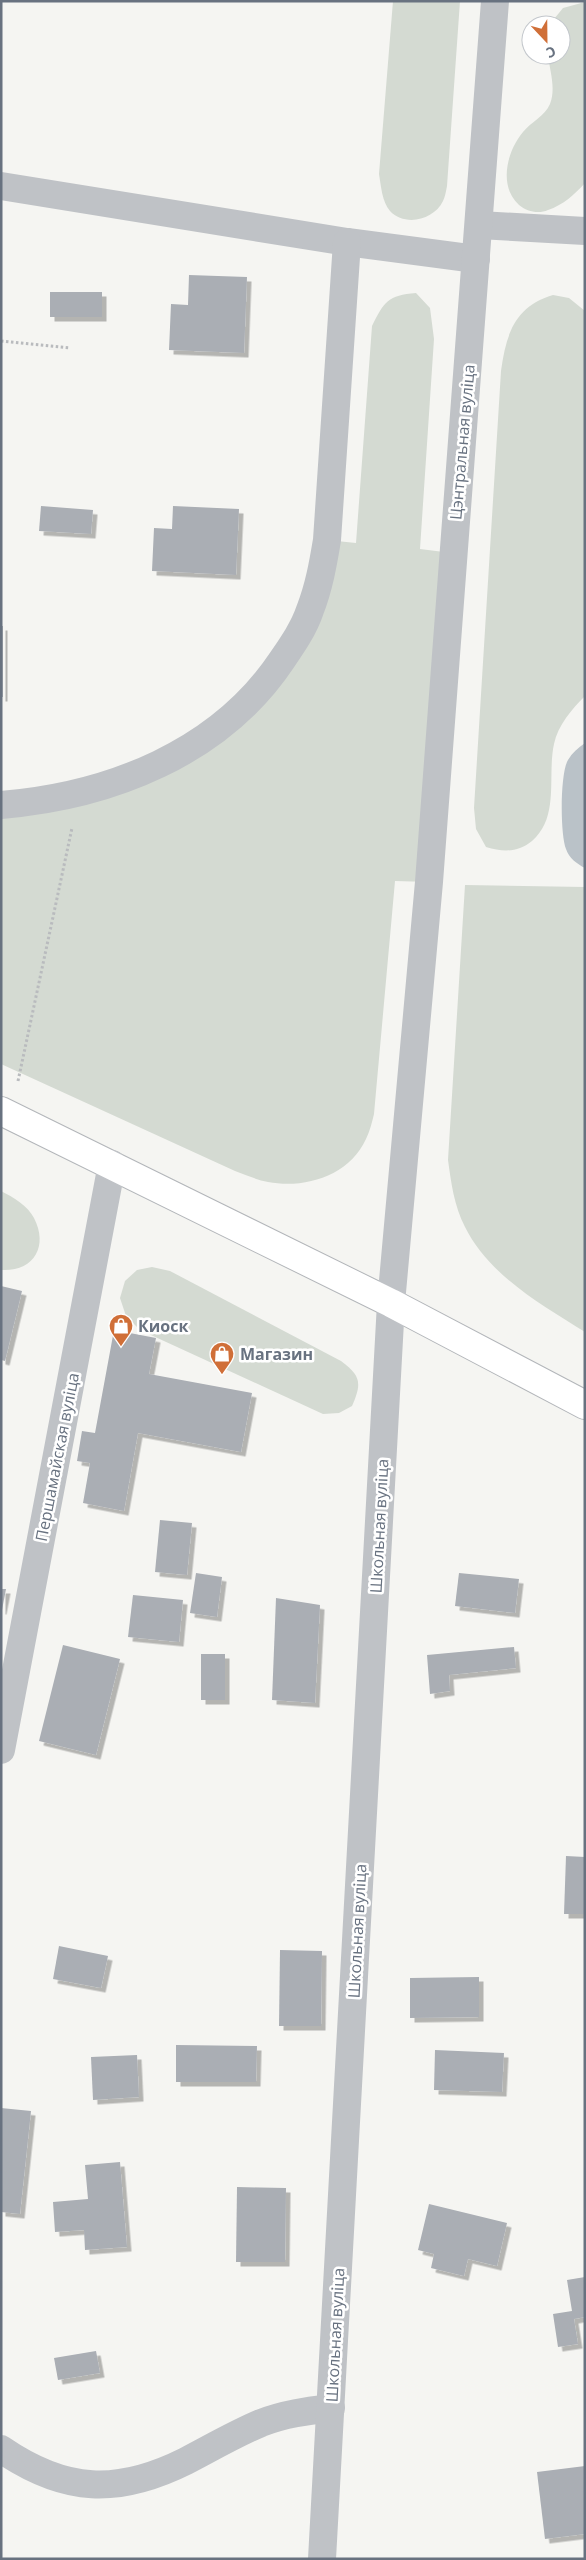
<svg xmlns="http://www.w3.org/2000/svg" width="586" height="2560" font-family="'Open Sans',sans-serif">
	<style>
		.green { fill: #d4dad2 }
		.water { fill: #bac2c8 }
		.building { fill: #aaaeb4; filter: url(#shadow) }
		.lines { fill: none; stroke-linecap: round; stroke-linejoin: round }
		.major-casing { stroke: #b3b6ba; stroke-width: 30 }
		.path { stroke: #b9bbbe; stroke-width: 3; stroke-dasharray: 2.5 2.5; stroke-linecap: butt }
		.minor { stroke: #bfc2c6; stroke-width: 28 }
		.major { stroke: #fff; stroke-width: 28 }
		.labels { text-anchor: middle; stroke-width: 5; stroke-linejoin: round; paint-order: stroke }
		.street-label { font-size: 16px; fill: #687280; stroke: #fff }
		.poi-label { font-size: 16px; font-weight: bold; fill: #687280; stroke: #fff; text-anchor: start }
	</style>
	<defs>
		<filter id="shadow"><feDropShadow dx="4.5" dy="4.5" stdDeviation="0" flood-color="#0004"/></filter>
	</defs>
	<rect width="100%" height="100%" fill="#f5f5f2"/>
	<g class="green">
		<path d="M393,1H460L447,186C446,191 445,197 443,201C434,220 405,227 390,211C382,202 381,186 379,174Z"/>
		<path d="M585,2V183C574,195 563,205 548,210C539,214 527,212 519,205C498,186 507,151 523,132C531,122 545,116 550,104C556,88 550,72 548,55H561V25L550,24L563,8Z"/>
		<path d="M416,293L430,308L434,339L420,549L452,553L429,882L395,881L374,1114C372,1122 370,1131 366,1139C349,1176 305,1189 268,1182C257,1180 246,1175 235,1171L1,1064V805L119,781L271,676L327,540L356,543L372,326C384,302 388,295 416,293Z"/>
		<path d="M553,295L569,298L585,311V696C572,709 558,725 554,744C547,776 560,817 532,841C517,853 503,852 486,847L476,829L474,808L501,371C506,334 515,306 553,295Z"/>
		<path d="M465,885L585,887V1332C540,1304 489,1275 465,1227C454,1206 451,1182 448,1160Z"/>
		<path d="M1,1191C13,1197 28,1206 34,1218C49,1247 33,1272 1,1270Z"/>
		<path d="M152,1267L170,1271L341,1361C361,1376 362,1383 352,1406L339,1413L323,1414L140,1330L126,1316L120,1298L125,1281L137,1270Z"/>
	</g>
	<path class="water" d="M585,743V868C577,864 569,858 566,849C560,834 560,773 568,760C572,753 578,748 585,743Z"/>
	<g class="building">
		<path d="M189,275L247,277L244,353L169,350L171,304L188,305Z"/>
		<rect x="50" y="292" width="52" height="25"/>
		<path d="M41,506L93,510L91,534L39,531Z"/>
		<path d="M173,506L239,509L236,575L152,571L154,528L172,529Z"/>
		<rect x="1" y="626" width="2" height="71"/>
		<path d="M1,1286L22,1291L5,1361L1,1360Z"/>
		<path d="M114,1330L156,1338L149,1374L252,1393L241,1452L138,1433L124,1511L83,1503L90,1463L77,1461L82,1431L95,1433Z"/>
		<path d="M160,1520L192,1523L187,1575L155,1572Z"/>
		<path d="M196,1573L222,1577L217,1617L190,1613Z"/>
		<path d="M459,1573L519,1579L515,1613L455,1606Z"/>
		<path d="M1,1589H6L2,1610H1Z"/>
		<path d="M133,1595L183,1600L179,1642L128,1637Z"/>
		<path d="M276,1598L320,1605L315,1703L272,1700Z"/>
		<path d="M63,1645L120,1659L96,1755L39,1741Z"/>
		<path d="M514,1647L516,1668L449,1675L450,1691L430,1694L427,1655Z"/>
		<rect x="201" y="1654" width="24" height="46"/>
		<path d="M566,1856L585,1857V1914H564Z"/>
		<path d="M59,1946L108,1956L101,1988L53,1979Z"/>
		<path d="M280,1950L322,1951L321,2026H279Z"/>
		<path d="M479,1977V2017L410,2018V1978Z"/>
		<path d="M176,2045L257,2046L256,2082H176Z"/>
		<path d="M435,2050L504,2053L502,2092L434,2090Z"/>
		<path d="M137,2055L139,2097L93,2100L91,2057Z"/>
		<path d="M1,2108L31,2111L20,2214L1,2212Z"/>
		<path d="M120,2162L127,2247L85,2250L84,2230L55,2232L53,2202L88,2199L85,2165Z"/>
		<path d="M237,2187L286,2188L285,2262H236Z"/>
		<path d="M429,2204L507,2223L497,2266L468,2259L464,2276L431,2268L434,2254L418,2250Z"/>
		<path d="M585,2277V2317L574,2319L578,2344L558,2347L553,2314L572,2311L567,2280Z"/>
		<path d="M96,2351L100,2373L58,2380L54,2358Z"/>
		<path d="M585,2466V2534L545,2539L537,2472Z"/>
	</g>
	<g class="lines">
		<defs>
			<path id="major" d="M1,1111L391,1303L585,1405"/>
		</defs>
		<use href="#major" class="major-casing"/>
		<g class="path">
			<path d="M1,341L70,348"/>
			<path d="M18,1081L72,828"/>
		</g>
		<g class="minor">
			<path d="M1,186L347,242L476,259"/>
			<path d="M479,225L585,231"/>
			<path d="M1,805C110,796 220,753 282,660C293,644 304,628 310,610C319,587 323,564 327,540L347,242"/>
			<path d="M1,1750L112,1164"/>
			<path d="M1,2449C65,2493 118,2495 186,2461C211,2448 235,2434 261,2423C284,2414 307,2411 331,2408"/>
			<path d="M322,2559L391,1303L429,882L495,1"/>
		</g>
		<use href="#major" class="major"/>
	</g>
	<defs>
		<symbol id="shop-pin" viewBox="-11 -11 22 30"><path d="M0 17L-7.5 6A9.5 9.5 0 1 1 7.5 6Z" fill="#d06f38" stroke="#fff"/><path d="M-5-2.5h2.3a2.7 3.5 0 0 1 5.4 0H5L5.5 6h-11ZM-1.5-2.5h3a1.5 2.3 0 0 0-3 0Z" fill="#fff"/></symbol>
	</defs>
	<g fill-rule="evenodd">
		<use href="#shop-pin" x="107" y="1312" width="28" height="38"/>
		<use href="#shop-pin" x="208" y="1340" width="28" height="38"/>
	</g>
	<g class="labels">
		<g class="street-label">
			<text transform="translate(462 442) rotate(-85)" y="6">Цэнтральная вуліца</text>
			<text transform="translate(57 1457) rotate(-79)" y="6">Першамайская вуліца</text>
			<text transform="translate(379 1526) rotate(-87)" y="6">Школьная вуліца</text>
			<text transform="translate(357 1931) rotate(-87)" y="6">Школьная вуліца</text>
			<text transform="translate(335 2335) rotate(-87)" y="6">Школьная вуліца</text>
		</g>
		<g class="poi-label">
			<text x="138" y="1332">Киоск</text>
			<text x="240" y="1360">Магазин</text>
		</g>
	</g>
	<rect width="586" height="2560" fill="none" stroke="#687280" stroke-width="5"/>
	<g transform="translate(546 40) rotate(158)"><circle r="24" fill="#ffffff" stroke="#c3c7cc"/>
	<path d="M0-4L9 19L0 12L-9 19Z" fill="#d06f38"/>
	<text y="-8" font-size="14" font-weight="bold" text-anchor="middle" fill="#687280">С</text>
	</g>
</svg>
